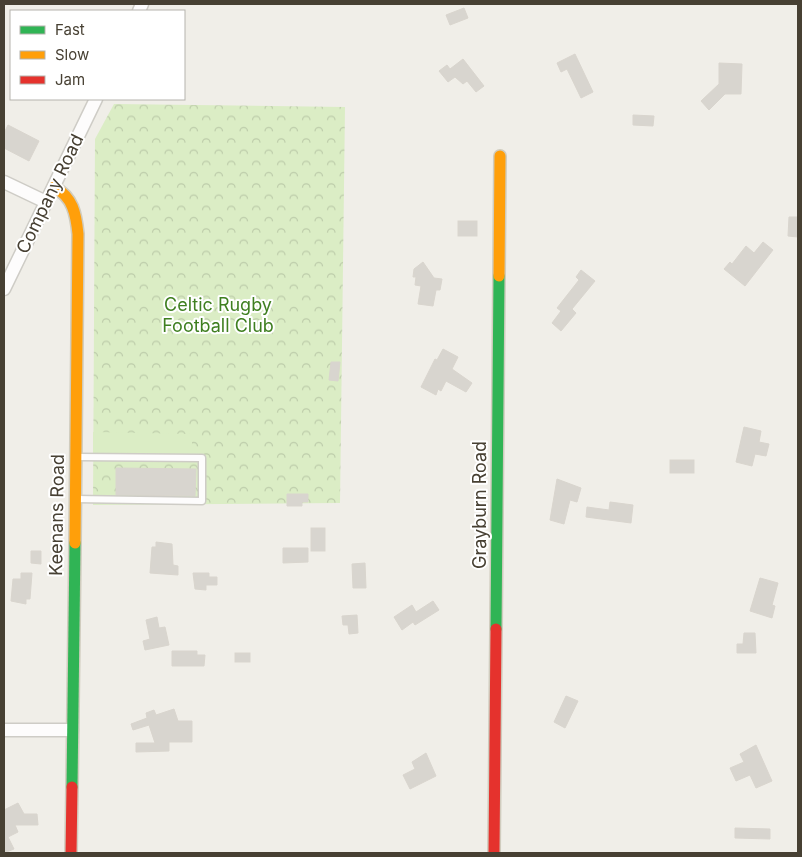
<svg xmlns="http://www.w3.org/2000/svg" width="802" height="857" font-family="Inter,sans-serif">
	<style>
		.park { fill: url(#park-crowns) }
		.pitch { fill: #dbedc5 }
		.building { fill: #d8d5cf; stroke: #d9d5ce }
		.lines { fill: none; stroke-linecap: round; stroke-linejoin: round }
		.lane-casing { stroke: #ceccc6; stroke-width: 9 }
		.street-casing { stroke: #ceccc6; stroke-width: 15 }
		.fast-casing { stroke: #d0ccbe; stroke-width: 14 }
		.slow-casing { stroke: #d0ccbe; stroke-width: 14 }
		.jam-casing { stroke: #d0ccbe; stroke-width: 14 }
		.lane { stroke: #fdfcfc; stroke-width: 6 }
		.street { stroke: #fdfcfc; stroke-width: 12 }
		.fast { stroke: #30b455; stroke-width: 11 }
		.slow { stroke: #ff9f0a; stroke-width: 11 }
		.jam { stroke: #e5322d; stroke-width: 11 }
		.labels { text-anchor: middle; stroke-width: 4; stroke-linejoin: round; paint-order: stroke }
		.street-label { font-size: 18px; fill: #474033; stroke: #fff }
		.park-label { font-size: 18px; fill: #3f7f20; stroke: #fff }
	</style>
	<defs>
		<pattern id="park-crowns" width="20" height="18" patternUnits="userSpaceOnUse" patternTransform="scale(1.25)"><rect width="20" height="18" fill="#dbedc5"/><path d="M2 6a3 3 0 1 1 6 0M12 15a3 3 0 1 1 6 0" fill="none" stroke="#bdccaa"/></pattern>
	</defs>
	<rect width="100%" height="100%" fill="#f0eee8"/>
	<path class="park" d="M114,104L345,107L340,503L93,505L95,139Z"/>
	<path class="pitch" d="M93,432L192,434V458L93,456Z"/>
	<g class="building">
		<path d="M464,8L468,18L450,25L446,15Z"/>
		<path d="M575,54L593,92L581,98L567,69L561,72L557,63Z"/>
		<path d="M463,59L484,86L476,92L467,81L463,84L455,77L448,82L439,71L447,65L450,69Z"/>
		<path d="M719,63L742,64L741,94H725L709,110L701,101L719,84Z"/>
		<path d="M633,115L654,116L653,126L633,125Z"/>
		<path d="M8,125L39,141L29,161L4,148V133Z"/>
		<path d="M789,217H798V237L788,236Z"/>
		<rect x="458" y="221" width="19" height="15"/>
		<path d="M763,242L773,250L745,286L724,269L730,262L732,264L746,246L754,253Z"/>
		<path d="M423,262L434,278L442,279L440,290H436L433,306L418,304L421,286L415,285L416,277H413L414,269Z"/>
		<path d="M581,270L595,281L572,309L576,313L561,331L552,323L561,311L557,308L579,280L576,277Z"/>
		<path d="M443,349L458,357L452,369L472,383L466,392L446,381L441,391L438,389L436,395L421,387L435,359L437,360Z"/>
		<path d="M331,362H340L338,381L329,380Z"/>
		<path d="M744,427L761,431L759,442L769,444L766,456L755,454L752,466L736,462Z"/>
		<rect x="670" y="460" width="24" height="13"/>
		<path d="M116,468L196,469L195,496L116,495Z"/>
		<path d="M557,479L581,488L577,502L570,500L564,524L550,520Z"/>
		<path d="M287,494H308V502H302V506H287Z"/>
		<path d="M610,502L633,505L631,523L586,517L587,507L609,510Z"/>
		<rect x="311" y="528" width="14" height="23"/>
		<path d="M156,542L172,544L173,565L178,566V575L150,573L152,547H156Z"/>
		<path d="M283,548H308V562L283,563Z"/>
		<path d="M31,551H41V564L31,563Z"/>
		<path d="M365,563L366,588H353L352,564Z"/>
		<path d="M21,573H32L30,599H26V604L11,601L13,579H21Z"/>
		<path d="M193,573H209V577H217V585H206V590L195,589Z"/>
		<path d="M760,578L778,583L772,605L775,606L772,618L750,611Z"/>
		<path d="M433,601L439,610L415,625L413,622L402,630L394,617L412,605L416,612Z"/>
		<path d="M357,615L358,633L349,634L348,625H343L342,616Z"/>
		<path d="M157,617L159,628L165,627L169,645L145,650L143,641L150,639L146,620Z"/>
		<path d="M744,633H755L756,653H737V644H743Z"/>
		<path d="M172,651H197V655H205L204,666H172Z"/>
		<rect x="235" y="653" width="15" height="9"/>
		<path d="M566,696L578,701L565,728L554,722Z"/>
		<path d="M174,709L178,721H192V742H169V751L136,752V743H155L149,725L133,730L131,724L147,718L146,713L154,710L156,715Z"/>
		<path d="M756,745L772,781L756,788L750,775L736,781L730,768L744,762L740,754Z"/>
		<path d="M426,753L436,776L410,789L403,775L415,769L412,762Z"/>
		<path d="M18,803L24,814H37L38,825H15L18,832L8,837L14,849L4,853V810Z"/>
		<path d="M735,828L770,829V839L735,838Z"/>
	</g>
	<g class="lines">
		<defs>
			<path id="lane" d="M76,499L202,501V458L78,457"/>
			<g id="street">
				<path d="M139,11L142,4"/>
				<path d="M4,182L46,202"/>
				<path d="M4,289L96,99"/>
				<path d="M4,730H72"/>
			</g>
			<g id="fast">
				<path d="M496,629L499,276"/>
				<path d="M72,787L75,543"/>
			</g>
			<g id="slow">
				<path d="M54,187C73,197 76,214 78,234L75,543"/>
				<path d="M499,276L500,156"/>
			</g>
			<g id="jam">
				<path d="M71,853L72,787"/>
				<path d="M494,853L496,629"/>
			</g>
		</defs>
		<use href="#lane" class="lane-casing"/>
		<use href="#street" class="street-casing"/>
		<use href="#fast" class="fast-casing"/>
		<use href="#slow" class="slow-casing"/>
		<use href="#jam" class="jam-casing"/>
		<use href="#lane" class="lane"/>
		<use href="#street" class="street"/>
		<use href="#fast" class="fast"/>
		<use href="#slow" class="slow"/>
		<use href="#jam" class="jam"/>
	</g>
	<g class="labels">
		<g class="street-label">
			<text transform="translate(50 194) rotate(-64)" y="6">Company Road</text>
			<text transform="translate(480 505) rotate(-90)" y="6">Grayburn Road</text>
			<text transform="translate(57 515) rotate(-89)" y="6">Keenans Road</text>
		</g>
		<g class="park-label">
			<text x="218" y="311">Celtic Rugby<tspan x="218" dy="21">Football Club</tspan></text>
		</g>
	</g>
	<rect width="802" height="857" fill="none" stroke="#474033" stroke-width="10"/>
	<rect x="10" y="10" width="175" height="90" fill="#ffffff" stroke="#b5b3ad"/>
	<rect x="20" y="26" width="25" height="8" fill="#30b455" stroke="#b5b3ad"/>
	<text x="55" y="35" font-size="15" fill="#474033">Fast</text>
	<rect x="20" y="51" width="25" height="8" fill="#ff9f0a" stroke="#b5b3ad"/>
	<text x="55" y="60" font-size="15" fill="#474033">Slow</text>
	<rect x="20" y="76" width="25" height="8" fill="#e5322d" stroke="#b5b3ad"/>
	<text x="55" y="85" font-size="15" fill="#474033">Jam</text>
</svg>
